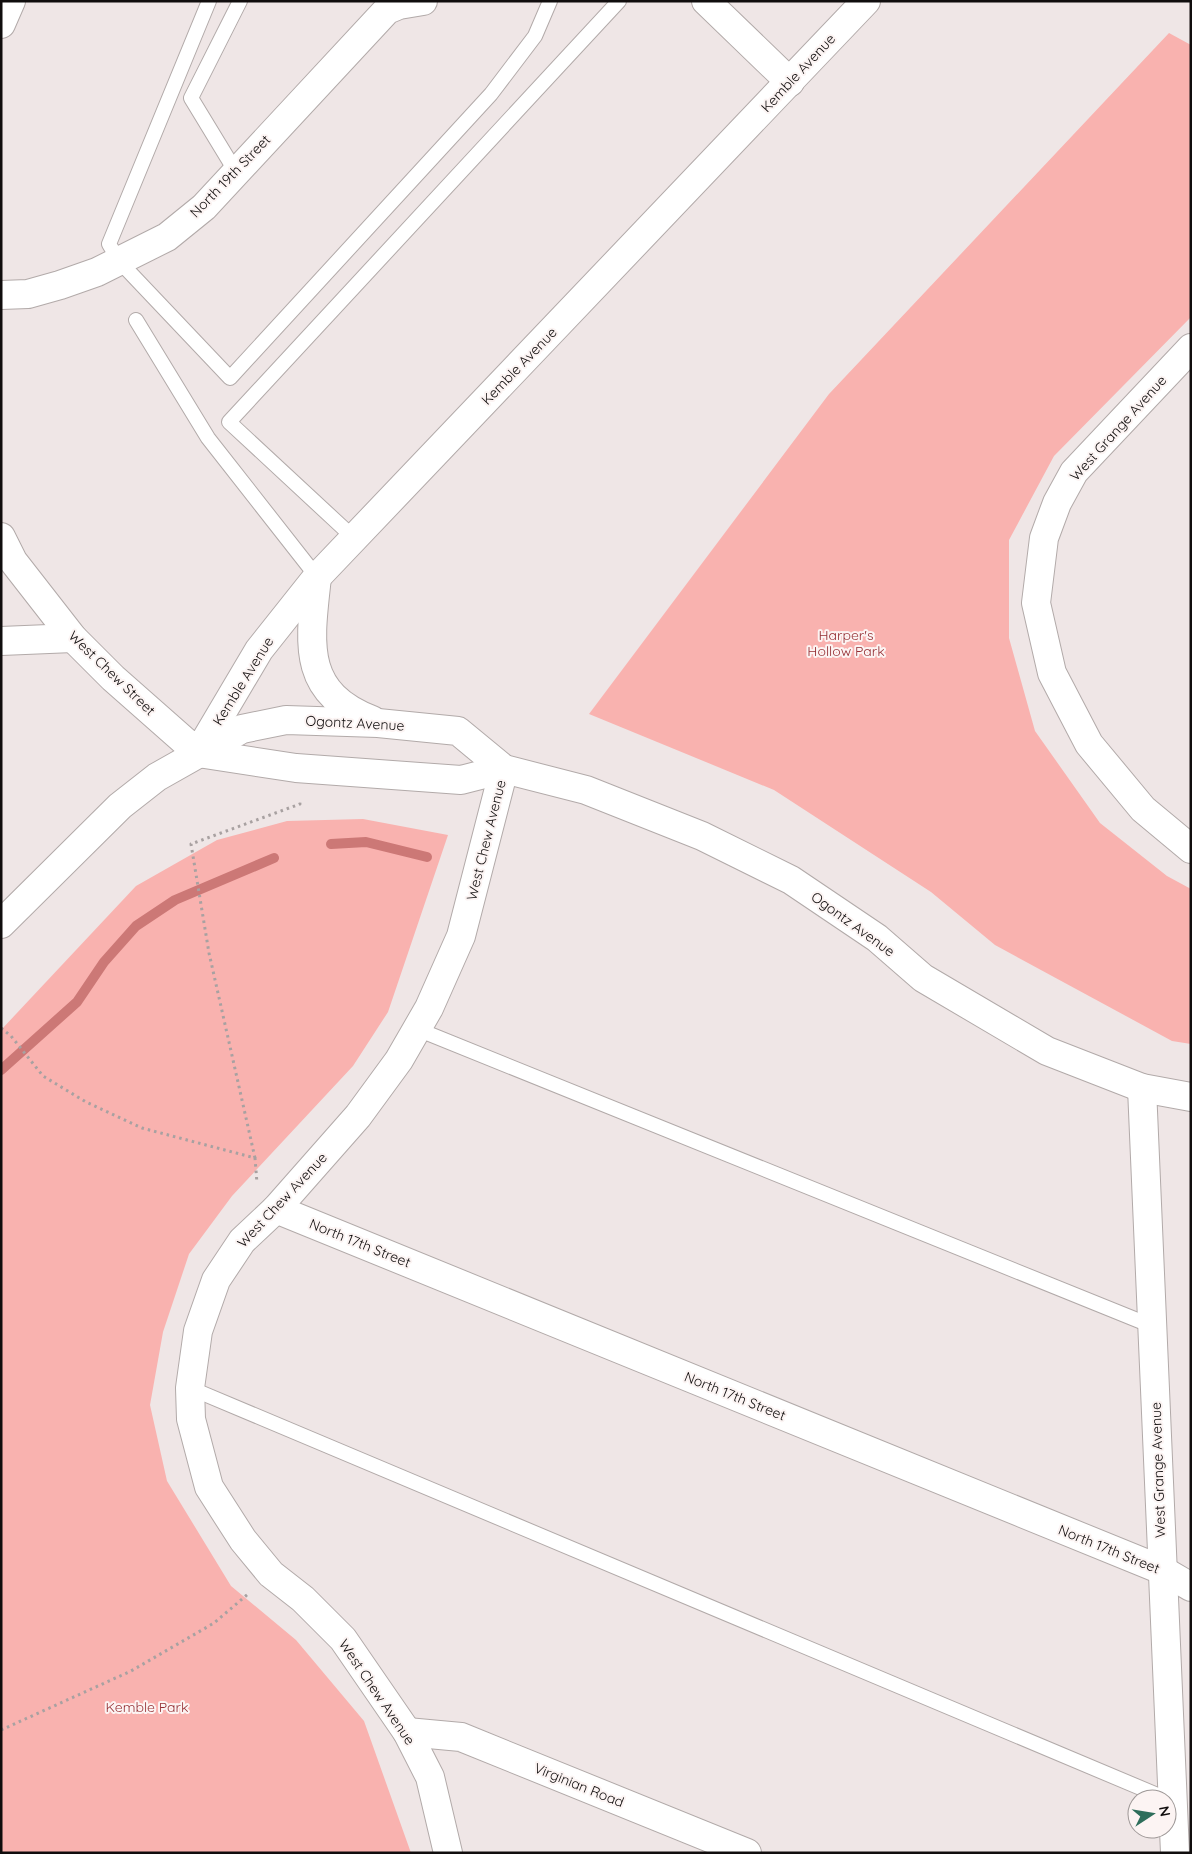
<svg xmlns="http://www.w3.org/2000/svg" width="1192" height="1854" font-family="Quicksand,sans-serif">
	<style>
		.green { fill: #f9b2af }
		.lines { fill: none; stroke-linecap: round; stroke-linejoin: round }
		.stream { stroke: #cc7876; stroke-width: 10 }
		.lane-casing { stroke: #b2aaa9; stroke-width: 16 }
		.street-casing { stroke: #b2aaa9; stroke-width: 30 }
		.primary-casing { stroke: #b2aaa9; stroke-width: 30 }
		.path { stroke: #a8a1a1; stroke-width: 3; stroke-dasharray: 2.5 4; stroke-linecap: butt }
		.lane { stroke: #fff; stroke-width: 14 }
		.street { stroke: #fff; stroke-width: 28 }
		.primary { stroke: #fff; stroke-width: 28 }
		.labels { text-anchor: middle; stroke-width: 4; stroke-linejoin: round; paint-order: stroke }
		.street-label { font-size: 14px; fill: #100d0d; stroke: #fcf4f3 }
		.park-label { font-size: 14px; fill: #942e33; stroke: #fcf4f3 }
	</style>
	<rect width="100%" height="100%" fill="#efe6e6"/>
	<g class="green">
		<path d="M1169,33L1191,45V317L1054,456L1009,540V638L1035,731L1100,823L1167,876L1191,889V1044L1172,1041L995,945L931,892L774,790L589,714L829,394Z"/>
		<path d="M363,819L448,835L388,1012L353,1066L232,1196L189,1254L163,1332L150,1405L167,1481L231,1586L296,1640L364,1721L411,1853H1V1030L136,886L217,840L287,821Z"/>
	</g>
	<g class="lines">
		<g class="stream">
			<path d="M331,844L366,842L427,857"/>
			<path d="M1,1070L77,1002L104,962L136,926L175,900L274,858"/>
		</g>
		<defs>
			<g id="lane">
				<path d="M209,1L109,244L119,261L230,378L491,94L535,36L550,1"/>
				<path d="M236,172L191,98L240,1"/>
				<path d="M136,320L208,438L317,577"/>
				<path d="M354,538L229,422L619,1"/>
				<path d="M417,1029L1152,1326"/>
				<path d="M190,1388L1174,1802"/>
			</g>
			<g id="street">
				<path d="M706,1L790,82"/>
				<path d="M1,24L11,1"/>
				<path d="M1,295L28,294L60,285L97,272L167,237L204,207L387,10L399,5L423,1"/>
				<path d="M1191,348L1074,472L1057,503L1044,538L1036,603L1052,673L1089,744L1143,809L1191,849"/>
				<path d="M1,537L13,561L73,638L113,678L198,753L259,650L317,577L866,1"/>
				<path d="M1,641L73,638"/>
				<path d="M1142,1088L1175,1853"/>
				<path d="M276,1209L1162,1570L1191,1587"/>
				<path d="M407,1732L461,1737L747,1853"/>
				<path d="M448,1853L430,1777L407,1732L343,1639L303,1599L271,1574L243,1540L209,1487L191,1419L190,1388L198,1331L216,1280L242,1241L276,1209L358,1116L399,1060L429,1008L461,936L504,769"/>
			</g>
			<g id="primary">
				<path d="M317,577C310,642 300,692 372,720"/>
				<path d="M198,753L296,768L461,780L504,769"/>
				<path d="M1,924L120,806L157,777L242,729L286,720L378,723L458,731L504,769L586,790L702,836L791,880L877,938L923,978L1047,1051L1142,1088L1191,1097"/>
			</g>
		</defs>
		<use href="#lane" class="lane-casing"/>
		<use href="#street" class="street-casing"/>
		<use href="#primary" class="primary-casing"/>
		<g class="path">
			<path d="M1,1028L11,1036L43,1076L86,1102L142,1128L255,1158L257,1183"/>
			<path d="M255,1158L209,953L191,844L300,804L299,799"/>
			<path d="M1,1730L131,1671L214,1623L248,1594"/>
		</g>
		<use href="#lane" class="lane"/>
		<use href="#street" class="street"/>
		<use href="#primary" class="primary"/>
	</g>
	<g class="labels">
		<g class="street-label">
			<text transform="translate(798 73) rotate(-47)" y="5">Kemble Avenue</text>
			<text transform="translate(230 176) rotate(-46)" y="5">North 19th Street</text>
			<text transform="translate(519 366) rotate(-46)" y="5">Kemble Avenue</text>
			<text transform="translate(1118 428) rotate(-48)" y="5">West Grange Avenue</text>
			<text transform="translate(112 673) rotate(44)" y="5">West Chew Street</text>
			<text transform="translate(243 681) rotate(-58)" y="5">Kemble Avenue</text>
			<text transform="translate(355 723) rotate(3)" y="5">Ogontz Avenue</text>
			<text transform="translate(486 840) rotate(-76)" y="5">West Chew Avenue</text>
			<text transform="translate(853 924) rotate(36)" y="5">Ogontz Avenue</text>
			<text transform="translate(282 1200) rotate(-47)" y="5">West Chew Avenue</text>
			<text transform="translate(360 1243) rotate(22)" y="5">North 17th Street</text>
			<text transform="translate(735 1396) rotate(22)" y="5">North 17th Street</text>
			<text transform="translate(1158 1470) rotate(-92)" y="5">West Grange Avenue</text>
			<text transform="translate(1109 1549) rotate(22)" y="5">North 17th Street</text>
			<text transform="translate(377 1692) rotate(56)" y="5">West Chew Avenue</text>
			<text transform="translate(579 1785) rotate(22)" y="5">Virginian Road</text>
		</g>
		<g class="park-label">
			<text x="846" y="640">Harper's<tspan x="846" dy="16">Hollow Park</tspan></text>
			<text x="147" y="1712">Kemble Park</text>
		</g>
	</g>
	<rect width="1192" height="1854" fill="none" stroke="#100d0d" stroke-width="5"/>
	<g transform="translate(1152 1814) rotate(78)"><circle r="24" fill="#fcf4f3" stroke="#9e9897"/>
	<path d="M0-4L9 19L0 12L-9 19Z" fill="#2e6e5b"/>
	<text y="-8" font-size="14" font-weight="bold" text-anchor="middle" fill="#100d0d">N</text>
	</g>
</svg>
